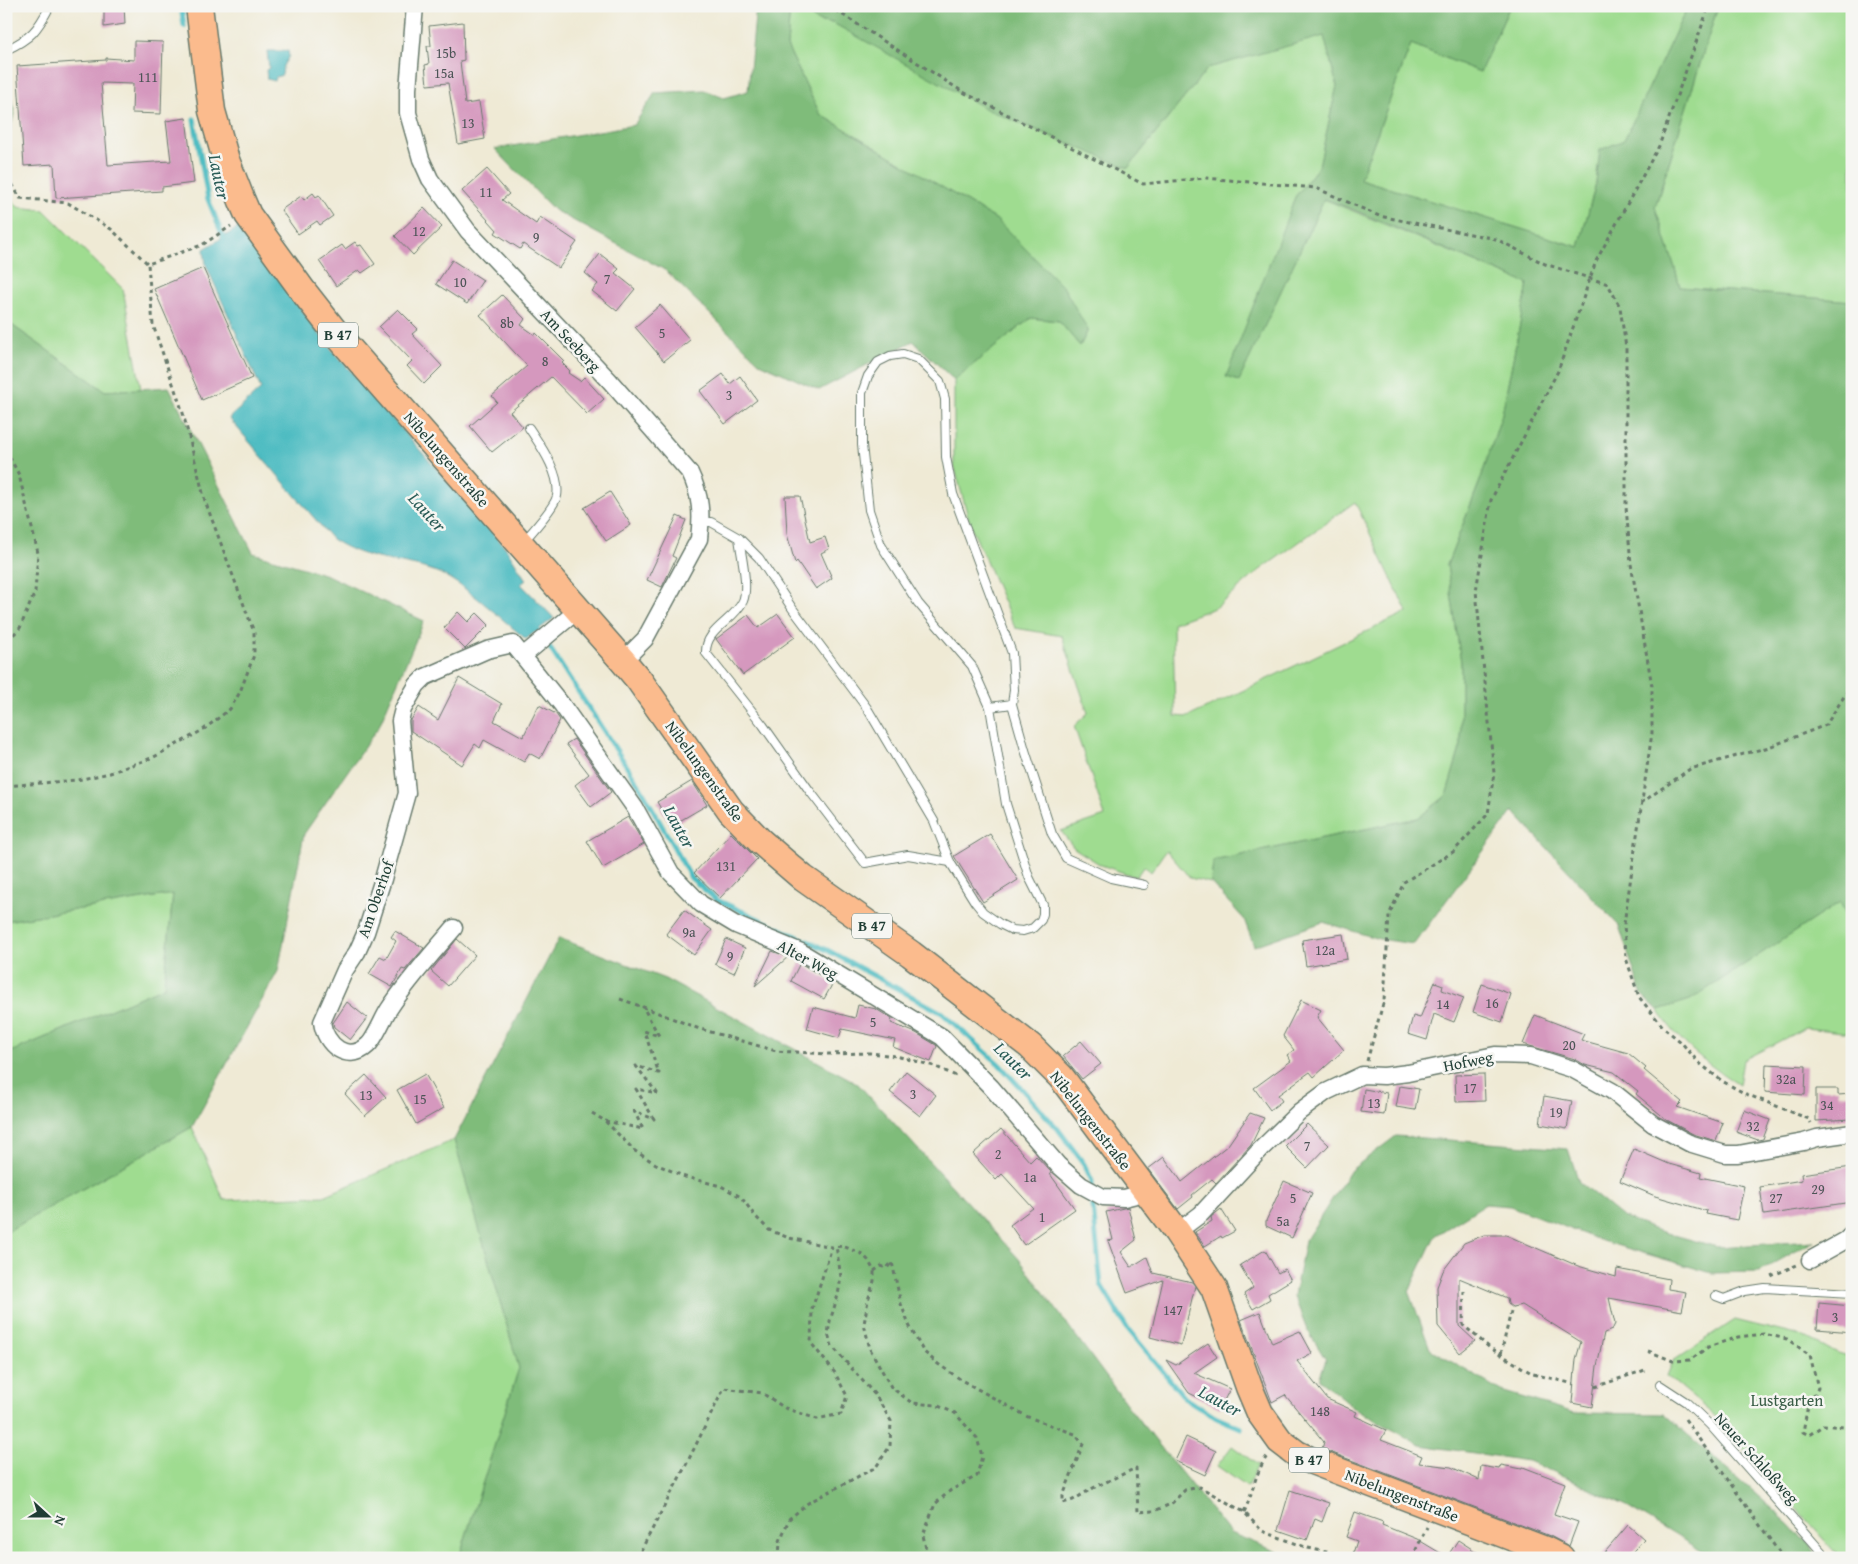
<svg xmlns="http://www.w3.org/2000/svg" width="1858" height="1564" font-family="'Gentium Book Plus',serif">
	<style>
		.green { fill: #9fdc90; stroke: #5f8c62; fill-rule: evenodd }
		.forest { fill: #7fbc7a; stroke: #4f7c57 }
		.water { fill: #4cbbc1; stroke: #367c7a }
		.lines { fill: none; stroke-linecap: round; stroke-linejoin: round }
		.stream { stroke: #4cbbc1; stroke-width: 5 }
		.building { fill: #d598be }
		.service-casing { stroke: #687a6c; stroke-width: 10 }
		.minor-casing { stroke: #687a6c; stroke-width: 19 }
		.primary-casing { stroke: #687a6c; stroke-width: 29 }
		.path { stroke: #687a6c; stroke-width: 3; stroke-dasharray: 4 4; stroke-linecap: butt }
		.service { stroke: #fff; stroke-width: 8 }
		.minor { stroke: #fff; stroke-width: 16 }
		.primary { stroke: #fbbb8d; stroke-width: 26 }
		.labels { text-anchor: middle; stroke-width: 5; stroke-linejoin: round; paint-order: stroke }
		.number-label { font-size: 14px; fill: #4c5456 }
		.shield { fill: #f6f6f2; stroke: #60746d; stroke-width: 1 }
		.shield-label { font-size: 15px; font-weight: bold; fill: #1f3d34 }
		.street-label { font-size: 16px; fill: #1f3d34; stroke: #f6f6f2 }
		.park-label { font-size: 16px; fill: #395d46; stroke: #f6f6f2 }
		.water-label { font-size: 18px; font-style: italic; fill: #2a5c57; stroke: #f6f6f2 }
	</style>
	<rect width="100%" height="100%" fill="#f6f6f2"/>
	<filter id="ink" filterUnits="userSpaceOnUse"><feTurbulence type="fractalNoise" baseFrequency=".02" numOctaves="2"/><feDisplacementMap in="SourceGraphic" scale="10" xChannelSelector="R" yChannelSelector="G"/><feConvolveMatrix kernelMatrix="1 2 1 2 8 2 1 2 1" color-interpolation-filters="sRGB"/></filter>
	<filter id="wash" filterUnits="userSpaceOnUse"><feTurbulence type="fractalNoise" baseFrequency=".0096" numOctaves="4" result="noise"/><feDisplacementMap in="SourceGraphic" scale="20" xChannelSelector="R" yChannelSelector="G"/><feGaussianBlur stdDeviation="1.12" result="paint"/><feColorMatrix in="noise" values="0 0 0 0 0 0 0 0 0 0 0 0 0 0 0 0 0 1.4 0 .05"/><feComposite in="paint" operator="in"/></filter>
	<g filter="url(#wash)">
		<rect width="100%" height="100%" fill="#efead5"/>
		<g class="green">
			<path d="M790,6H795L820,22L833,23L1128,168L1208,68L1324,35L1337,86L1319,166L1295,197L1239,380L1324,199L1528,284L1502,414L1480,481L1447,565L1461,662V745L1446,796L1418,818L1213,861L1211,883L1190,878L1166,850L1151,872L1144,866L1136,877L1101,865L1074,848L1061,831L1105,816L1074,726L1088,713L1062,636L1015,628L970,524L954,465V380L1031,318L1059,321L1080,346L1088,330L997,220L820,114L787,46ZM1355,502L1407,612L1188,717L1175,716L1173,623L1217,607L1260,570Z"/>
			<path d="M1510,6H1690L1686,10L1624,141L1600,150L1596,183L1579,247L1360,179L1411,44L1480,72Z"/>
			<path d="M1718,6H1852V301L1680,287L1674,265L1655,208Z"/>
			<path d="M6,191L18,207L44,210L123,289L141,389L105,391L6,321Z"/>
			<path d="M173,894L164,987L6,1054V921Z"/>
			<path d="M1841,901L1852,929V1033L1805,1028L1743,1060L1739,1085C1707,1064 1679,1043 1658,1010L1690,1000Z"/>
			<path d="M192,1127L224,1200L324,1196L454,1140L519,1368L459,1558H6V1232Z"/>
			<path d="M1735,1320L1804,1337L1838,1353L1852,1357V1558H1840L1715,1416L1667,1376L1673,1361Z"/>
			<path d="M1232,1446L1258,1465L1247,1487L1217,1466Z"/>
		</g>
		<g class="forest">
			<path d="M756,6H790L787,46L820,114L997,220L1064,288L1088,330L1080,346L1059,321L1031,318L954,380L913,341L819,390L760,363L665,270L554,210L495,149L634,125L655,93L704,90L724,98L748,91Z"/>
			<path d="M795,6H1510L1480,72L1411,44L1360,179L1579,247L1596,183L1600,150L1624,140L1686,10L1690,6H1718L1655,207L1674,265L1680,287L1852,301V929L1840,902L1690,1000L1658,1010L1642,995L1619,926L1513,811L1414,944L1379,939L1323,922L1254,946L1244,919L1211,883L1213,861L1418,818L1446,796L1461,745V662L1447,565L1480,481L1502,414L1528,284L1349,208L1324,199L1239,381L1226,377L1295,197L1319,166L1337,86L1324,36L1208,68L1128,168L988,110L833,23L820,22Z"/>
			<path d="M6,88L15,109L6,148Z"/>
			<path d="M6,321L105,391L169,387L253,553L327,575L424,621L379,726L304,834L278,971L192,1127L6,1232V1054L164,987L173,894L6,921Z"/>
			<path d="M559,938L665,979L857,1083L1019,1259L1130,1409L1230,1533L1293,1558H459L519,1368L454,1140Z"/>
			<path d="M1396,1136L1568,1149L1579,1182L1622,1217L1656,1230L1717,1247L1814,1241L1759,1272L1712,1273L1602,1241L1510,1206L1485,1204L1435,1236L1409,1291L1430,1349L1501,1391L1575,1413L1664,1414L1790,1524L1819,1558H1713L1627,1506L1528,1461L1420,1445L1354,1408L1319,1379L1326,1360L1307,1329L1294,1296L1305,1241L1351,1170Z"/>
		</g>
		<g class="water">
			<path d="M267,51H288L289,56L283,66L282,75L276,77L275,81L267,79L266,70L269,68Z"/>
			<path d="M241,226L326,343L506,548L526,580L521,584L554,618L526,639C502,620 462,581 434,571C397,559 367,562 332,539L229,418L261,389L206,265L204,249Z"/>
		</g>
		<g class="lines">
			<g class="stream">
				<path d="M181,6L184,26"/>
				<path d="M194,119L208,199L226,244"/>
				<path d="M534,627L540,633L641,788L691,878L717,900L827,950L942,1013L999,1064L1058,1129L1084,1164L1092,1181V1197L1101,1285L1127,1328L1185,1398L1215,1417L1241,1428"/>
			</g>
		</g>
		<g id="blocks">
			<g class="building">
				<path d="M104,6H124L125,24L104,27Z"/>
				<path d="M463,22L464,60L460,61L465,104L479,102L485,139L458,144L448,83L427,85L425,65L429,64L427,46H431L429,26Z"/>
				<path d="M134,41L163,42L161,114L132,113L133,84L101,83L108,165L171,161L166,121L186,118L194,183L162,187V191L56,198L54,164L24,166L17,66L106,60V58L134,60Z"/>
				<path d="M487,169L509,194L502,200L536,224L540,217L577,242L559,268L523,244L520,249L495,233L497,230L462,191Z"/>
				<path d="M313,193L316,197L319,195L333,216L320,225L317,221L298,234L281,210L301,196L304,200Z"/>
				<path d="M424,208L442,227L413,255L395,236Z"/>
				<path d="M355,242L358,246L361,245L375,264L362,273L359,270L336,286L319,261L342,245L345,249Z"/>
				<path d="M600,254L619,269L615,273L635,289L617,311L592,291L598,284L585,273Z"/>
				<path d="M452,260L483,280L467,304L436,284Z"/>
				<path d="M203,268L252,378L202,400L154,289Z"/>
				<path d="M502,295L525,319L521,325L535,335L536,333L564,361L562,363L570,371L568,373L580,381L584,377L604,399L587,414L551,377L510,412L523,427L492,452L470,426L497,402L492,396L527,366L480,315Z"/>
				<path d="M660,305L690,340L664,361L635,327Z"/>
				<path d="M398,309L418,329L412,334L442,366L424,384L407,366L412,361L379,327Z"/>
				<path d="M723,374L730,384L740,376L757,400L725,424L700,391Z"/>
				<path d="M610,492L631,525L606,541L584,508Z"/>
				<path d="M785,496H800L810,542L825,537L829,549L821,553L832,578L816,589L797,561L795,563L787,534Z"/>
				<path d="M677,516L686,520L672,556L676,558L662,587L647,580Z"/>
				<path d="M458,612L468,622L477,613L489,625L465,649L444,628Z"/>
				<path d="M778,614L795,637L743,675L716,639L748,615L758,628Z"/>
				<path d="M459,678L502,704L494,721L523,737L539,705L556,714L560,720L540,759L529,753L524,762L484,740L480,748L475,744L462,765L411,731V720L419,707L438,720Z"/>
				<path d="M574,739L611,792L591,807L575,785L589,774L566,744Z"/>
				<path d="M692,781L707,805L671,826L657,802Z"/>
				<path d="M628,817L644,844L603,868L587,841Z"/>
				<path d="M731,833L757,859L720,898L694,873Z"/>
				<path d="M990,834L1018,880L983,902L954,856Z"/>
				<path d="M684,910L712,930L694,955L666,934Z"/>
				<path d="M395,931L424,948L405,970L402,969L392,987L369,974L380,956L386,959L396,941L391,937Z"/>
				<path d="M1343,934L1347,959L1306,966L1302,940Z"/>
				<path d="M457,939L475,955L448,986L431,971Z"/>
				<path d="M726,939L745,948L734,973L715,964Z"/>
				<path d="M772,951L788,957L755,986Z"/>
				<path d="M800,963L833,983L824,999L791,981Z"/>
				<path d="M1435,982L1443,985L1442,990L1464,998L1454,1022L1434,1014L1427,1040L1408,1034L1413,1016L1420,1018Z"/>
				<path d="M1482,984L1511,994L1502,1022L1473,1012Z"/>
				<path d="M1301,1000L1321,1010L1317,1017L1344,1050L1314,1077L1310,1072L1278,1095L1282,1101L1270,1110L1254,1088L1291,1061L1287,1055L1294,1050L1283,1036Z"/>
				<path d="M347,1002L367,1018L350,1040L334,1027L333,1023Z"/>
				<path d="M858,1005L876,1009L892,1019L891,1023L916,1033L936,1045L937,1046L931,1062L893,1047L895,1040L842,1029L839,1038L807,1029L813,1007L855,1018Z"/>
				<path d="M1535,1015L1584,1034L1581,1040L1628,1053L1646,1068L1644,1070L1682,1102L1677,1107L1723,1123L1716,1141L1693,1134L1667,1120L1636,1094L1638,1091L1614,1072L1585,1065L1575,1059L1523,1044Z"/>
				<path d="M1081,1041L1101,1064L1082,1079L1063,1056Z"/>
				<path d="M1766,1064L1806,1066L1805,1095L1765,1092Z"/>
				<path d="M906,1071L936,1095L920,1116L890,1092Z"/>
				<path d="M425,1074L444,1108L416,1124L397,1090Z"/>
				<path d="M1484,1074L1485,1101L1456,1102L1455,1075Z"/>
				<path d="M366,1075L386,1097L365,1116L345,1094Z"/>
				<path d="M1400,1086L1419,1089L1415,1110L1396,1107Z"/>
				<path d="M1364,1089L1387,1093L1384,1115L1361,1112Z"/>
				<path d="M1816,1089H1838V1095L1852,1094V1119L1816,1121Z"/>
				<path d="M1544,1096L1572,1101L1567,1129L1540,1124Z"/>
				<path d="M1744,1110L1770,1120L1763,1139L1758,1140L1736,1132Z"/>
				<path d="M1250,1113L1264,1118L1251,1145L1216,1183L1212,1179L1192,1195L1193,1197L1178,1209L1148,1169L1164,1157L1182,1182L1228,1145Z"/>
				<path d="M1307,1124L1329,1145L1307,1168L1285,1146Z"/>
				<path d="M1001,1129L1030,1162L1036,1156L1051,1172L1050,1174L1075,1209L1024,1245L1010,1225L1033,1208L1002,1174L996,1180L973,1154Z"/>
				<path d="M1634,1149L1669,1164L1701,1173L1700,1177L1744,1186L1737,1220L1706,1214L1707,1211L1655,1196L1620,1181Z"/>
				<path d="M1852,1167V1202L1764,1215L1760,1187L1802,1180L1801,1174Z"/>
				<path d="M1284,1181L1312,1193L1292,1238L1266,1226V1221Z"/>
				<path d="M1128,1207L1136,1240L1121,1252L1131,1267L1147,1257L1153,1273L1192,1282L1195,1286L1181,1345L1150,1337L1163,1280L1127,1293L1108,1241L1113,1240L1106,1212Z"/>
				<path d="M1221,1209L1235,1231L1222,1238L1221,1236L1205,1246L1195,1232L1212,1221L1211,1217Z"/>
				<path d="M1484,1235H1506L1578,1266L1616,1277L1617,1269L1669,1279L1668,1289L1686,1292L1682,1311L1609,1298L1615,1324L1612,1330L1604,1333L1597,1366L1592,1407L1572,1403L1576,1359L1581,1342L1522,1305L1512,1307L1508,1304L1507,1298L1459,1278V1326L1475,1341L1460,1353L1438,1326L1437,1287L1443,1271L1464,1243Z"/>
				<path d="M1265,1250L1278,1273L1285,1269L1291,1280L1268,1294L1270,1299L1253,1309L1244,1294L1253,1288L1240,1265Z"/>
				<path d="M1819,1303L1852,1306V1332L1817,1329Z"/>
				<path d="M1260,1312L1272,1343L1300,1331L1312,1353L1297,1361L1327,1399L1357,1412L1355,1416L1386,1430L1381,1440L1422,1456L1419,1463L1451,1467L1479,1480L1481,1466L1499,1469L1501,1465L1522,1469L1523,1467L1565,1483L1554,1514L1578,1522L1569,1546L1550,1536L1322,1449L1324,1442L1285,1395L1272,1402L1241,1320Z"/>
				<path d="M1208,1343L1217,1357L1194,1373L1230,1389L1220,1408L1189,1393L1166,1360L1176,1365Z"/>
				<path d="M1186,1437L1216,1451L1205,1475L1175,1461Z"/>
				<path d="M1290,1490L1329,1503L1322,1522L1315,1519L1307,1540L1278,1530Z"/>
				<path d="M1355,1512L1383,1522L1382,1525L1417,1539L1447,1557L1458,1540L1486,1558H1374L1353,1553L1357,1541L1346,1537Z"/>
				<path d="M1628,1525L1644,1539L1627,1558H1600Z"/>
			</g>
		</g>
	</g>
	<g filter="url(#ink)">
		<use href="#blocks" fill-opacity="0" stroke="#687a6c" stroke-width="1"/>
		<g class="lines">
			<defs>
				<g id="service">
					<path d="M6,50C31,38 37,31 50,6"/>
					<path d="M701,522H711L739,538C741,555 749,586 743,601C734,621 705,629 706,653L763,725L809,790L865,863L908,855L950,862"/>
					<path d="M739,538L759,558L792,608L867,708L934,821L950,862L975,902L983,912L1000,924L1012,930L1023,931L1033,928L1041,920L1043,914V905L1029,877L1006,804L990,707L1012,704L1014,690L1012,653L953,494L946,457L945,399L940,381L918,359L903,354L890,356L878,362L868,376L862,393V445L869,510L881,545L918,603L972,666L990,707"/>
					<path d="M524,541C532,532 555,506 557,496C561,474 540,445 529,428"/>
					<path d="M1012,704L1025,750L1052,834L1066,858L1111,878L1144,885"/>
					<path d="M1716,1296L1724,1299L1745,1291L1765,1288L1852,1293"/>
					<path d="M1660,1385L1686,1402L1710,1425L1827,1558"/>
				</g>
				<g id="minor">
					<path d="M415,6L408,89V113L421,159L430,179L468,231L609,380L690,473C701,496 702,514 699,539L645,639L623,661"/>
					<path d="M523,656L578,610"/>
					<path d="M454,928C432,954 408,980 389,1009C383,1018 375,1039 368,1045C348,1064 325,1045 322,1022L345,970L357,952L366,932L383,879L407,793L400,721L403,709L417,685L425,677L487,650L513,644L562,705L635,808L671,873L701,904L736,925L801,952L942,1037L991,1087L1058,1165L1081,1185L1103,1197L1124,1198L1136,1195L1145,1190"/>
					<path d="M1177,1232L1201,1214L1261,1149L1299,1112L1326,1092L1362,1075L1384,1076L1408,1073L1495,1055L1531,1056L1572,1069L1612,1091L1653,1124L1689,1143L1725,1154H1738L1804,1142L1817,1138L1852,1133"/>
					<path d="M1810,1260L1846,1240L1852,1234"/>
				</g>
				<path id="primary" d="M199,6L212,111L226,160L242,201L248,215L303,291L339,337L623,661L639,680L731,811L760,841L803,878L911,954L1030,1046L1061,1077L1177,1232L1214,1288L1249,1387L1260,1413L1280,1441L1297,1454L1312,1461L1545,1550L1561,1558"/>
			</defs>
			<use href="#service" class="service-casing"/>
			<use href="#minor" class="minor-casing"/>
			<use href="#primary" class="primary-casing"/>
			<g class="path">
				<path d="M829,6L963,92L1143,184L1206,178L1316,188L1379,216L1496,239L1545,264L1608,284L1620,307L1626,348V507L1631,564L1652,686V733L1624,924L1626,958L1639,997L1664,1028L1681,1042L1698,1062L1722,1081L1746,1094L1809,1119L1811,1123"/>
				<path d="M6,161L9,178L20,198L68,203L111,229L148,264L202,245L231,226"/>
				<path d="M6,450L19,475L38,553L35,592L20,628L6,642"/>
				<path d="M6,786L77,780L110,773L154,757L203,730L230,709L240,692L254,655V632L205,501L183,413L153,325L148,264"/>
				<path d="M1641,803L1690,769L1769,747L1826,725L1852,684"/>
				<path d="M620,999L643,1007"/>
				<path d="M1367,1061L1384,1000L1389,915L1404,882L1453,852L1488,814L1494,773L1476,591L1491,500L1558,371L1596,261L1659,146L1709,6"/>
				<path d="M592,1113L605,1121L635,1151L656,1164L685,1177L721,1186L741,1197L755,1216L769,1230L789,1238L832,1247L843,1246L862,1254L868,1260L874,1271V1281L868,1300L864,1324L870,1349L891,1387L912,1403L936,1405L955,1413L977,1438L982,1456L977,1476L951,1490L935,1504L923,1535L928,1558"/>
				<path d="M605,1121L643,1129L634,1111L654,1119L636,1089L657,1093L636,1066L659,1073L644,1031L659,1036L643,1007L697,1028L776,1051L828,1054L870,1053L896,1056L934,1066L956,1076"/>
				<path d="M874,1271L881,1266L887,1268L892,1262L901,1304L909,1325L923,1351L938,1364L963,1381L1028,1417L1075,1434L1083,1444L1063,1496V1503L1073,1500L1093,1488L1136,1468L1138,1512L1154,1511L1171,1504L1185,1490L1200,1487L1244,1512L1262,1531L1308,1548L1354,1558"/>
				<path d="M1771,1276L1797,1265"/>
				<path d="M1464,1291L1463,1325L1490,1348L1533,1374L1574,1384"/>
				<path d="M1648,1351L1673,1361L1690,1360L1708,1347L1738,1337L1764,1334L1787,1339L1810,1355L1818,1388L1807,1410L1803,1432L1809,1435L1824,1425L1852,1428"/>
				<path d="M1501,1354L1512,1307"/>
				<path d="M1595,1387L1645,1370"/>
				<path d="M1685,1419L1783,1558"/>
				<path d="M1244,1512C1253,1493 1255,1472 1268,1455"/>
				<path d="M637,1558L684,1469L724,1388L762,1393L785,1408L817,1419L841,1414L847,1396L835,1373L811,1343L812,1309L832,1247"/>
				<path d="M779,1558L780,1541L789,1519L808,1503L876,1467L890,1446L891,1421L876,1396L832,1346L828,1334L830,1321L838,1295L841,1277L836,1246"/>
				<path d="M1412,1558L1427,1527"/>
			</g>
			<use href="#service" class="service"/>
			<use href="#minor" class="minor"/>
			<use href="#primary" class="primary"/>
		</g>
	</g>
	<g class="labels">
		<g class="number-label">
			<text x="446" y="58">15b</text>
			<text x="444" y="78">15a</text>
			<text x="148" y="82">111</text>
			<text x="468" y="128">13</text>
			<text x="486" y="197">11</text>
			<text x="419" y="236">12</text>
			<text x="536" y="242">9</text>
			<text x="607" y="284">7</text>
			<text x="460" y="287">10</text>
			<text x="507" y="328">8b</text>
			<text x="662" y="338">5</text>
			<text x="545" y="366">8</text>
			<text x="729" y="400">3</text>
			<text x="726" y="871">131</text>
			<text x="689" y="937">9a</text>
			<text x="1325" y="955">12a</text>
			<text x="730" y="961">9</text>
			<text x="1492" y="1008">16</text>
			<text x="1443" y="1009">14</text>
			<text x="873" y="1027">5</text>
			<text x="1569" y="1050">20</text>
			<text x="1786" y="1084">32a</text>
			<text x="1470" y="1093">17</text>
			<text x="913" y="1099">3</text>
			<text x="366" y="1100">13</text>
			<text x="420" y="1104">15</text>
			<text x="1374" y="1108">13</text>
			<text x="1827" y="1110">34</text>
			<text x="1556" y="1117">19</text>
			<text x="1753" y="1131">32</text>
			<text x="1307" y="1151">7</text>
			<text x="998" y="1159">2</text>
			<text x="1030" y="1182">1a</text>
			<text x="1818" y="1194">29</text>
			<text x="1293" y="1203">5</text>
			<text x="1776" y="1203">27</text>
			<text x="1042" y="1222">1</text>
			<text x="1283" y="1226">5a</text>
			<text x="1173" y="1315">147</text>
			<text x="1835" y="1322">3</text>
			<text x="1320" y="1416">148</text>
		</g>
		<g class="shield">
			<rect x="318" y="322.5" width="40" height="25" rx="4"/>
			<rect x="852" y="913.5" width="40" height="25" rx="4"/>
			<rect x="1289" y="1447.5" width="40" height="25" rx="4"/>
		</g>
		<g class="shield-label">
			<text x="338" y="340">B 47</text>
			<text x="872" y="931">B 47</text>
			<text x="1309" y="1465">B 47</text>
		</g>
		<g class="street-label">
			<text transform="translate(571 340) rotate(47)" y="6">Am Seeberg</text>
			<text transform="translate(447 459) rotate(49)" y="6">Nibelungenstraße</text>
			<text transform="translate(705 771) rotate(54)" y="6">Nibelungenstraße</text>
			<text transform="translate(375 899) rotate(-71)" y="6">Am Oberhof</text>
			<text transform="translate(808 959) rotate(28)" y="6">Alter Weg</text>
			<text transform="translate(1468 1061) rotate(-11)" y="6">Hofweg</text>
			<text transform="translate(1091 1120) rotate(52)" y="6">Nibelungenstraße</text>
			<text transform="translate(1757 1458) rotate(48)" y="6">Neuer Schloßweg</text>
			<text transform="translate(1402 1495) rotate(21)" y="6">Nibelungenstraße</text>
		</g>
		<g class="park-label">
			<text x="1787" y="1406">Lustgarten</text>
		</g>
		<g class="water-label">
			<text transform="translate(219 177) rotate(78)" y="6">Lauter</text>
			<text transform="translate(427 512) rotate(48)" y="6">Lauter</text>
			<text transform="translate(679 827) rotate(61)" y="6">Lauter</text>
			<text transform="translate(1013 1061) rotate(45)" y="6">Lauter</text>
			<text transform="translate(1220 1401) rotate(29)" y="6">Lauter</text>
		</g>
	</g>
	<rect width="1858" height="1564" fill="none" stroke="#f6f6f2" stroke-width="25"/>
	<g transform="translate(48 1516) rotate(111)" stroke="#f6f6f2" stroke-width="4" paint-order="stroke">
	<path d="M0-4L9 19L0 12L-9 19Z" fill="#1f3d34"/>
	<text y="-8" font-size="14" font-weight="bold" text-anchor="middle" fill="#1f3d34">N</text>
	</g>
</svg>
